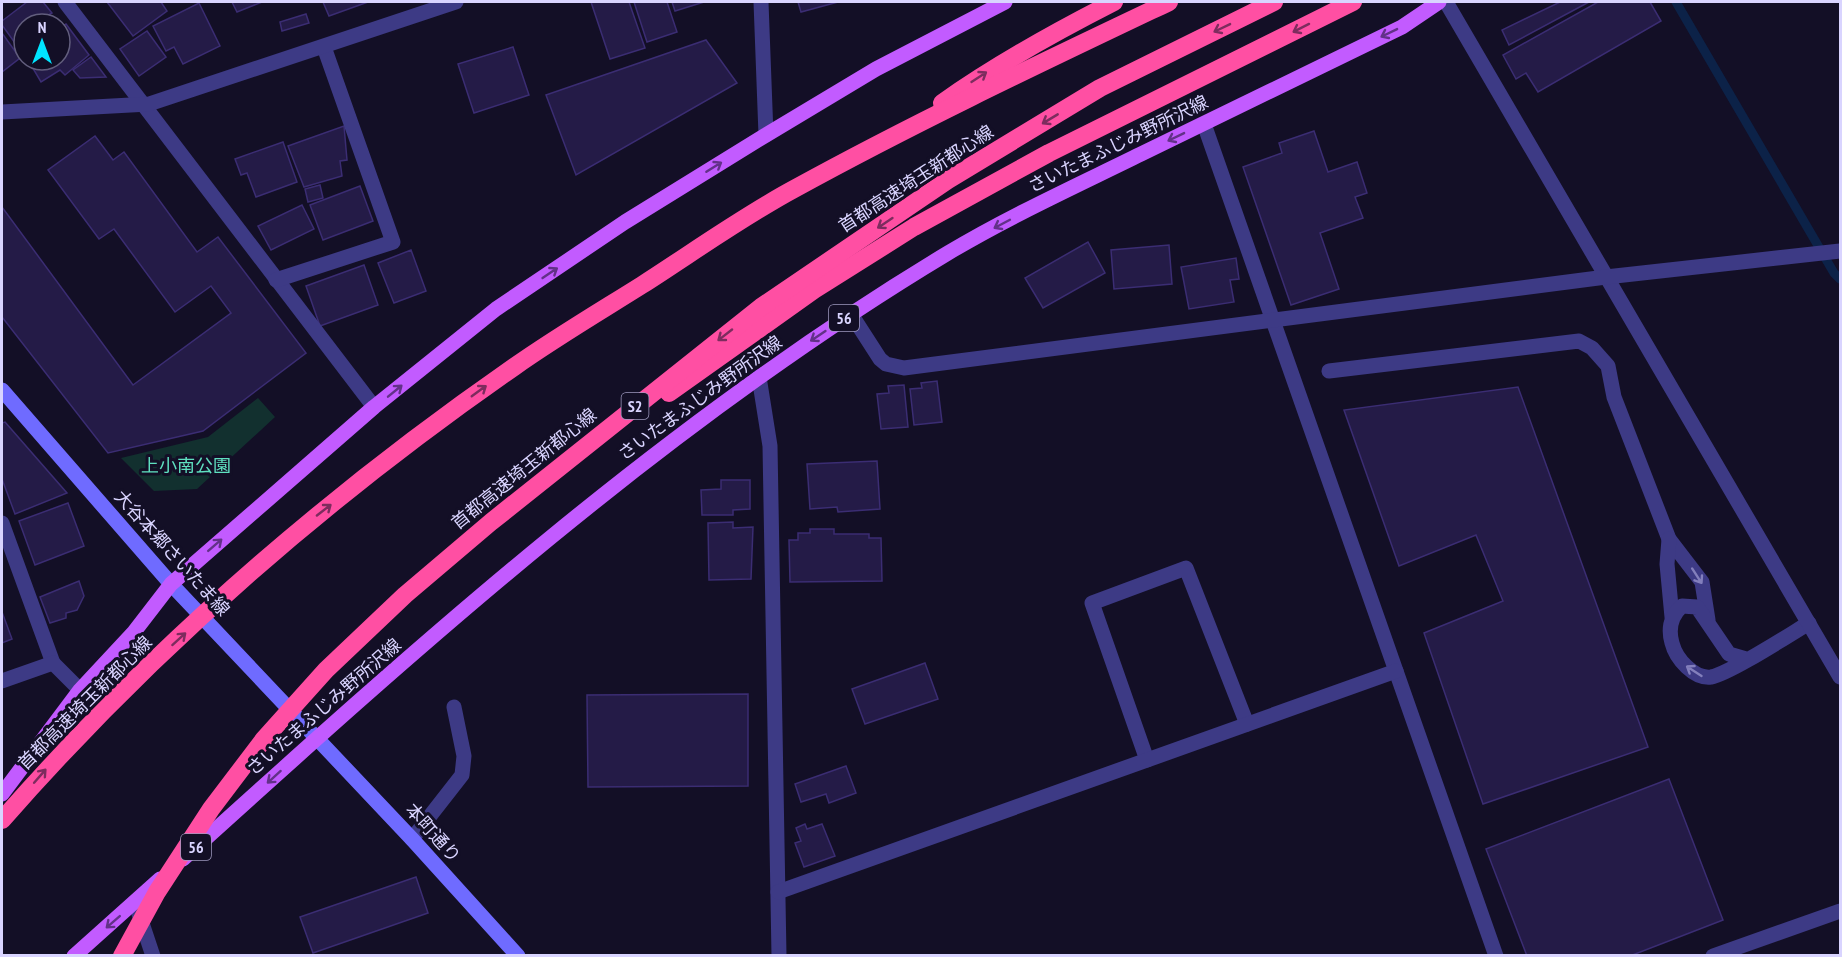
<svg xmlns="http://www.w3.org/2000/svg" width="1842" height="957" font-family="'PT Sans Narrow','Noto Sans JP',sans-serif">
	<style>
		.green { fill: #12302f }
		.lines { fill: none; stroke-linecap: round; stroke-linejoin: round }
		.stream { stroke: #0c2248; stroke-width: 9 }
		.building { fill: #241b47; stroke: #3b2d73; stroke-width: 1.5 }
		.service { stroke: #3d3a85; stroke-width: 15 }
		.minor { stroke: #3d3a85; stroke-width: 15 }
		.tertiary { stroke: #3d3a85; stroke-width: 15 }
		.secondary { stroke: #6f6bff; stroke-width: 15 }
		.primary { stroke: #c25bff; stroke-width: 15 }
		.motorway { stroke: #ff4fa3; stroke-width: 18 }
		.oneway { stroke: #7d2c5e }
		.oneway2 { stroke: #623188 }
		.oneway3 { stroke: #837fbc }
		.labels { text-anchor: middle; stroke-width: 6; stroke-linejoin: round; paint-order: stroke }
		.shield { fill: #130f26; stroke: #9e99be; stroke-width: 1.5 }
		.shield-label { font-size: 16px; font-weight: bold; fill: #d9d4ff }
		.street-label { font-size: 18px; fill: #d9d4ff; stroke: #130f26 }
		.park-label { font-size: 18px; fill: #5fe0c0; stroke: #130f26 }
	</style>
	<rect width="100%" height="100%" fill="#130f26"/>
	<path class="green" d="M258,398L275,417L197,489L154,491L121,458L208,437Z"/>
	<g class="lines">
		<path class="stream" d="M1676,2L1834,273L1840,279"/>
	</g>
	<g class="building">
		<path d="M27,2H43L52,13L33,24H24V47L20,50L2,25V21Z"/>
		<path d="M107,2H161L167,11L133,36Z"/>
		<path d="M232,2H262L237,12Z"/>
		<path d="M323,2H368L329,16Z"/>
		<path d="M591,2H629L645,48L610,59Z"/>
		<path d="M634,2H667L677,32L647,42Z"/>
		<path d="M672,2H704L675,11Z"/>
		<path d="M798,2H838L801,12Z"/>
		<path d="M1560,2H1589L1509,45L1502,30Z"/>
		<path d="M1598,2H1650L1661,21L1538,92L1526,73L1516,79L1503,55Z"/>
		<path d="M199,3L220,46L183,64L174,47L166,51L153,26Z"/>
		<path d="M306,14L309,23L282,31L280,22Z"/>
		<path d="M66,24L89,55L65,75L60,70L41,82L28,60H60V28Z"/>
		<path d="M147,31L166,57L139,76L120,49Z"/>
		<path d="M2,33L20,58L2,72Z"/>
		<path d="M706,40L737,83L576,175L546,95Z"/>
		<path d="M513,47L529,95L474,113L458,64Z"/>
		<path d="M91,57L106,77L80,78L73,70Z"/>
		<path d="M344,126L347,160L340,161L342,176L304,187L288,146Z"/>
		<path d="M1314,131L1328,172L1357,162L1367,193L1355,197L1363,218L1320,233L1339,289L1291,305L1243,167L1282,153L1279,143Z"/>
		<path d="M95,136L113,160L124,152L197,252L218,237L306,353L203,431L108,453L2,317V207L133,385L231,313L211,286L175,312L114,229L99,239L48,170Z"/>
		<path d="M283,142L297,182L256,197L247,173L241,175L235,159Z"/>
		<path d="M320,185L323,198L308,202L305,189Z"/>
		<path d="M360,186L373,221L323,240L310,205Z"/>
		<path d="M302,205L314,229L271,250L258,226Z"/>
		<path d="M1088,242L1105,273L1043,308L1025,278Z"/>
		<path d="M1169,245L1172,284L1114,289L1111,250Z"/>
		<path d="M411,250L426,291L394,303L378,263Z"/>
		<path d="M1236,258L1239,279L1230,280L1234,302L1189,309L1181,267Z"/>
		<path d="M364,265L378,305L320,326L306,286Z"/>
		<path d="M937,381L942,422L914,425L910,389L922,388L921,383Z"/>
		<path d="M904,385L908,427L881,429L877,394L889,393L888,386Z"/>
		<path d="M1518,387L1648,747L1483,804L1424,633L1503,601L1476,535L1399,566L1344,410Z"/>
		<path d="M5,422L67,493L15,514L2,479V423Z"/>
		<path d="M877,461L880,509L838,512L837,507L810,509L807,464Z"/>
		<path d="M721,480H750V509L733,510V515H702L701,490L721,489Z"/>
		<path d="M68,503L84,546L35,565L19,521Z"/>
		<path d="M733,522V528L753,527L751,579L709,580L708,523Z"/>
		<path d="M810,529H834V534H869V538H881L882,581L790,582L789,540H798V533H810Z"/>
		<path d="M79,581L84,596L77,610L66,613V618L50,623L40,597Z"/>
		<path d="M2,612L12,639L2,643Z"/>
		<path d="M925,663L938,699L865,724L852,689Z"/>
		<path d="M748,694V786L588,787L587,695Z"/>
		<path d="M846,766L856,793L829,803L826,794L801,802L795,784Z"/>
		<path d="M1669,779L1723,920L1630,956H1527L1486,849Z"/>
		<path d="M805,824L807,829L822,824L835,856L804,867L795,843L801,841L796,828Z"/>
		<path d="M416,877L428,913L313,953L300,917Z"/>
	</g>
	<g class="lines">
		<g class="service">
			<path d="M1329,371L1579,341L1592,348L1608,366L1614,397L1669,539L1702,582L1708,620"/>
			<path d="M1669,539L1667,564L1672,617"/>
			<path d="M1746,659L1729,654L1697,607L1682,606C1671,616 1668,629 1672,643C1676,659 1694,679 1711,677C1729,674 1789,635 1809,623"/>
		</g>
		<g class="minor">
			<path d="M65,2L374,407"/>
			<path d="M761,2L766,135"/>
			<path d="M1446,2L1840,677"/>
			<path d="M1204,124L1496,956"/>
			<path d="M276,280L393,242L324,47"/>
			<path d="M851,314L880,359L886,364L904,368L1606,277L1840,251"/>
			<path d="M759,377L770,446L779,956"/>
			<path d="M2,523L53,663"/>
			<path d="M2,681L53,663L80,690"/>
			<path d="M1147,760L1092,603L1186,568L1247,724"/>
			<path d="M412,839L462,775L464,756L454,707"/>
			<path d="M778,892L1396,671"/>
			<path d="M139,914L153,956"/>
			<path d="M1713,956L1840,911"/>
		</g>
		<path class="tertiary" d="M2,112L149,104L456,2"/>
		<path class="secondary" d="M2,390L171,584L412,839L518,956"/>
		<g class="primary">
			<path d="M2,794L80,690L134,632L171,584L374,407L496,309L625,222L766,135L876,69L1005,2"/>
			<path d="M183,859C424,641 668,421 948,253C1010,216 1076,186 1141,154C1228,112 1315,69 1402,27L1439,2"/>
			<path d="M74,956L160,879"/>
		</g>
		<g class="motorway">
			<path d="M942,103C997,64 1055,32 1114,2"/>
			<path d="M669,393L814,290L914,227L1049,153L1353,2"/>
			<path d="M2,820C152,649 327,497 514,367C555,338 599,312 642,285C692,253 742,217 794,189C916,122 1043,62 1169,2"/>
			<path d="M122,956L157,892L211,809L264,739L326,670L405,595L491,522L761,307L948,180L1100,88L1274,2"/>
		</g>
	</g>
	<defs><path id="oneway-shaft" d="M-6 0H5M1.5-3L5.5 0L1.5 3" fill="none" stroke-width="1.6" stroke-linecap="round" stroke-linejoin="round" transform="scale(1.5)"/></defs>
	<g class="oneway">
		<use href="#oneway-shaft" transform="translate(1222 28) rotate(154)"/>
		<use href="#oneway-shaft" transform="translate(1301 28) rotate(153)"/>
		<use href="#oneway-shaft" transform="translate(979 77) rotate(-33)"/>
		<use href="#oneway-shaft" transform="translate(1050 119) rotate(149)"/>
		<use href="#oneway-shaft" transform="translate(885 223) rotate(146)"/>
		<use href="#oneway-shaft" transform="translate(725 335) rotate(142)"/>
		<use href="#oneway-shaft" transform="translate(479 391) rotate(-36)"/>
		<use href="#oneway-shaft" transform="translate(324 510) rotate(-38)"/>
		<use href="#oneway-shaft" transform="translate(179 639) rotate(-42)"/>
		<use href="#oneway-shaft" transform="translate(40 776) rotate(-49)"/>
	</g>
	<g class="oneway2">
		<use href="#oneway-shaft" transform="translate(1389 33) rotate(154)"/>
		<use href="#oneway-shaft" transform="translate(1176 137) rotate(154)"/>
		<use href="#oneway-shaft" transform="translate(714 167) rotate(-32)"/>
		<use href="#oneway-shaft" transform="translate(1002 224) rotate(152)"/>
		<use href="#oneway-shaft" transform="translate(550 273) rotate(-34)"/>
		<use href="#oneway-shaft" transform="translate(818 336) rotate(146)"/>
		<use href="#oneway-shaft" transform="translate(395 391) rotate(-39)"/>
		<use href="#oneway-shaft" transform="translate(215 545) rotate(-41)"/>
		<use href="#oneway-shaft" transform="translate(274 777) rotate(138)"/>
		<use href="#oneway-shaft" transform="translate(113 922) rotate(139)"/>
	</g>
	<g class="oneway3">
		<use href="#oneway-shaft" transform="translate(1697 576) rotate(57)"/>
		<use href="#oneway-shaft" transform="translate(1694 671) rotate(-147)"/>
	</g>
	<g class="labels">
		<g class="shield">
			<rect x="829" y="305" width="30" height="26" rx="4.5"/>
			<rect x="621.5" y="393" width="27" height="26" rx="4.5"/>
			<rect x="181" y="834" width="30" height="26" rx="4.5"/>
		</g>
		<g class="shield-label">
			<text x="844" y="324">56</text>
			<text x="635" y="412">S2</text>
			<text x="196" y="853">56</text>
		</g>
		<g class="street-label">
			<text transform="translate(1118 144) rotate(-26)" y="6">さいたまふじみ野所沢線</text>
			<text transform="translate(916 179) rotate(-33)" y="6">首都高速埼玉新都心線</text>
			<text transform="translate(700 398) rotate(-36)" y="6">さいたまふじみ野所沢線</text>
			<text transform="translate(524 469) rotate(-39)" y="6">首都高速埼玉新都心線</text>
			<text transform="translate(172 553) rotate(48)" y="6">大谷本郷さいたま線</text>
			<text transform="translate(85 703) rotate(-45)" y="6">首都高速埼玉新都心線</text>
			<text transform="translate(324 707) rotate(-41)" y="6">さいたまふじみ野所沢線</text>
			<text transform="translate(433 833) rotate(48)" y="6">本町通り</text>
		</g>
		<g class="park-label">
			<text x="186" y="472">上小南公園</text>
		</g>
	</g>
	<rect width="1842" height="957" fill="none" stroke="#d9d4ff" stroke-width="6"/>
	<g transform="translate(42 42)"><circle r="28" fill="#130f26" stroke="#625e7d" stroke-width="1.5"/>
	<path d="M0-4.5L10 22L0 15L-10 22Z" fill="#00e5ff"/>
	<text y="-9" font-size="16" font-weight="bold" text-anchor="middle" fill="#d9d4ff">N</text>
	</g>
</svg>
